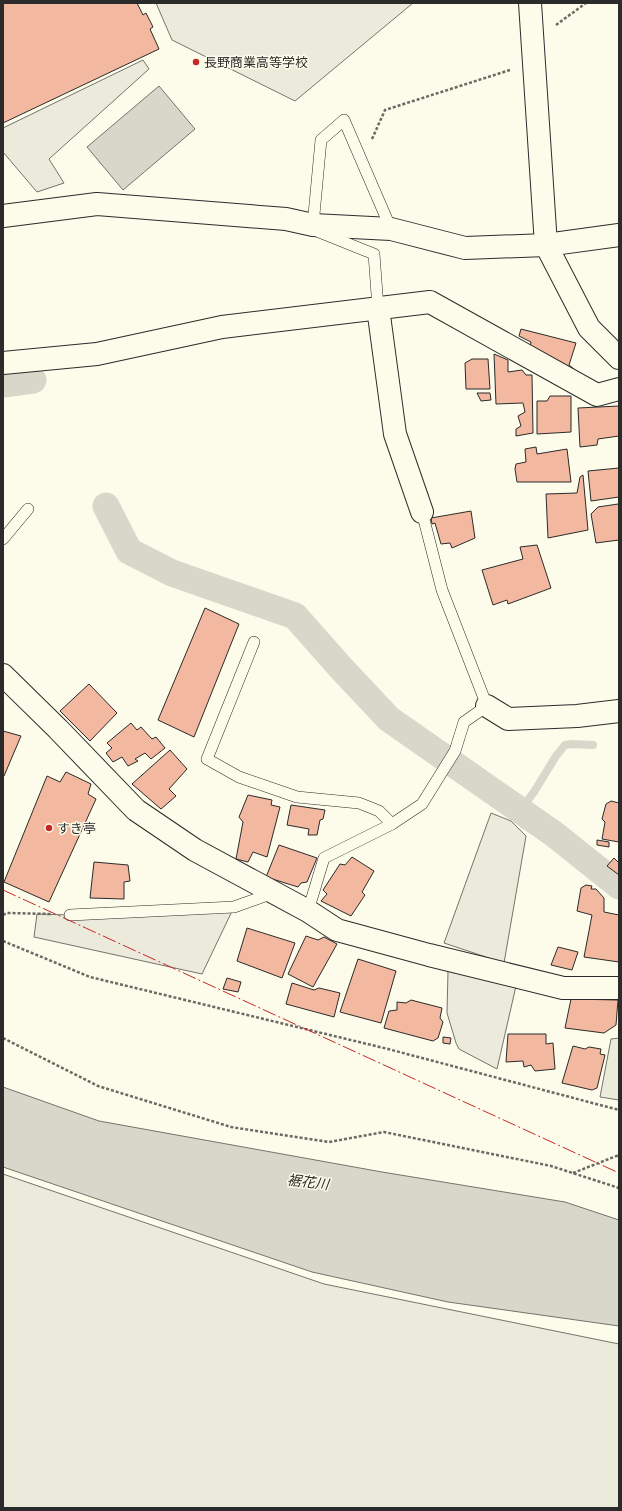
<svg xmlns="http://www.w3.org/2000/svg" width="622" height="1511" font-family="Poppins,'Noto Sans JP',sans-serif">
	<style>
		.green { fill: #ecebdb; stroke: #74746e }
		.parking { fill: #eceadb; stroke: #74746e }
		.water { fill: #d8d7c9; stroke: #74746e }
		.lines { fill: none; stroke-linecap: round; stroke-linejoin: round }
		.stream { stroke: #d8d7c9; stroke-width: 8 }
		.canal { stroke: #d8d7c9; stroke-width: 27 }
		.building { fill: #f2b8a0; stroke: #2b2b2b }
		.lane-casing { stroke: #2b2b2b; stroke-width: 12 }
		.street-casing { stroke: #2b2b2b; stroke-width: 24 }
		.path { stroke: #6a6964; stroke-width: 2.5; stroke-dasharray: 3 2; stroke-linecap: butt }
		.lane { stroke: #fdfbea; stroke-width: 11 }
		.street { stroke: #fdfbea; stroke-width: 22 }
		.power { stroke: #c62828; stroke-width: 1; stroke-dasharray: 14 3 2 3; stroke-linecap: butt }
		.poi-dot { fill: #c62828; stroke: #fdfbea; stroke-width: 1.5 }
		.labels { text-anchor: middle; stroke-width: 3; stroke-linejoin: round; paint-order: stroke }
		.poi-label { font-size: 13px; fill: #2b2b2b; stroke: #fdfbea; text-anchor: start }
		.water-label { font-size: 14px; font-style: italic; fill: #2b2b2b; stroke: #fdfbea }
	</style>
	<rect width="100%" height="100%" fill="#fdfbea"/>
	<g class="green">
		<path d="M156,3H413L295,101L172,40Z"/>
		<path d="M3,1174L324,1284L619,1344V1508H3Z"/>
	</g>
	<g class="parking">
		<path d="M143,60L149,69L49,159L64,183L37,192L3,152V128Z"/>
		<path d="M491,813L511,821L526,836L504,963L444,943Z"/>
		<path d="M234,907L202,974L34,937L37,914L70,915Z"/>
		<path d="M448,971L516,986L497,1069L459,1049L456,1043L447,1013Z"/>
		<path d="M619,1038V1100L600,1097L611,1039Z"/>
	</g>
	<g class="water">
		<path d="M159,86L195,129L123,190L87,147Z"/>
		<path d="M3,1087L99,1121L382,1172L565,1202L619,1220V1326L448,1302L312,1272L3,1167Z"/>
	</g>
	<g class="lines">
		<path class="stream" d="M520,810L534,792L556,756L565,745L572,744L593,745"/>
		<g class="canal">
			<path d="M3,384L33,380"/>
			<path d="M106,506L129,551L172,573L295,616L341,668L389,719L554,834L619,886"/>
		</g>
	</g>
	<g class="building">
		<path d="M3,3H137L143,15L146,13L153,27L150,29L159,49L3,123Z"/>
		<path d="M521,329L576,343L569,365L574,369L573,374L530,348L531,342L519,336Z"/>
		<path d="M494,354L508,360V372L522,370L526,375H532L533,433L516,436V429L521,426L518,416L525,412L523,403L496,404Z"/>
		<path d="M472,359H488L490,389H466L465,363Z"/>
		<path d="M477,393H490L491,400L481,401Z"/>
		<path d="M550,396H571V432L537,434V401H547Z"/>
		<path d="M619,406V436L598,439L597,445L580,447L578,408Z"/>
		<path d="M536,447L537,454L567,449L571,482H517L515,469L516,464L526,462L525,449Z"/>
		<path d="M619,468V497L591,501L588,471Z"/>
		<path d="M583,475L588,530L548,538L546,494L577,493L580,477Z"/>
		<path d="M618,504L619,506V540L596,543L591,514L598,507Z"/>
		<path d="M471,511L475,538L452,548L450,543L441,544L435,523L432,524L431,518Z"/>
		<path d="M537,545L551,588L508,604L507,600L493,605L482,570L523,559L520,547Z"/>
		<path d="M205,608L239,624L194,737L158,720Z"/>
		<path d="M89,684L117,713L90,741L60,711Z"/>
		<path d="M131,723L137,730L141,727L152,739L156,737L165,748L151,759L145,753L135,759L138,761L128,766L122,757L113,762L106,753L112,748L107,743Z"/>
		<path d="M3,731L21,736L4,776L3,775Z"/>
		<path d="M170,750L187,769L169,789L176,796L161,809L132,784Z"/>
		<path d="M66,772L91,784L88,794L96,799L49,902L4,882L47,776L60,782Z"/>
		<path d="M248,795L272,800L271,805L280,807L267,857L253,852L248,862L236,859L243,822L239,817Z"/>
		<path d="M611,801L619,803V842L602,839L605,822L602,819L606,804Z"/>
		<path d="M291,805L325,810L323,819L320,820L317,835H308L309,829L287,825Z"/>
		<path d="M597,840L609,842V847L597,845Z"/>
		<path d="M279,845L317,858L307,882L301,883L298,887L266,877Z"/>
		<path d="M352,857L374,871L362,892L365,895L351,916L321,901L327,894L323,890L340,864L345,865Z"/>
		<path d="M614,858L619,863V875L607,866Z"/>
		<path d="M94,862L128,865L130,881L124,882V899L90,898Z"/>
		<path d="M586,885L592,886L591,889H596L604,898V912L619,915V962L584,957L592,915L577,911L581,888Z"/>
		<path d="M247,928L295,943L282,978L237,961Z"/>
		<path d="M306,936L318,940L324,937L337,944L313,987L288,974Z"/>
		<path d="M558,947L578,952L572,970L551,965Z"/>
		<path d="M358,959L396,971L381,1023L340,1012Z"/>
		<path d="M227,978L241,982L238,992L223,989Z"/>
		<path d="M292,983L314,990L319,988L340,993L334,1017L286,1004Z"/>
		<path d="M571,999L618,1000L616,1025L604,1033L565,1028Z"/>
		<path d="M411,1000L442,1008L440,1018L443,1022L438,1038L433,1041L384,1028L389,1011L397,1010V1002L406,1003Z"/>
		<path d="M508,1034H546V1044L553,1043L555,1069L535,1071L531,1065L524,1067L523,1061L506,1062Z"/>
		<path d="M443,1037L451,1038L450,1044L443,1043Z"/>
		<path d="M573,1046L585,1049L589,1047L601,1049L600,1054L605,1055L597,1088L592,1090L562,1083Z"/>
	</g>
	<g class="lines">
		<defs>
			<g id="lane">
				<path d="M313,225L321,140L344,120L391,229"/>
				<path d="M319,232L374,254L378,308"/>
				<path d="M3,539L28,509"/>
				<path d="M254,642L207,759L239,777L297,797L359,803L379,811L392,824"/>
				<path d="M308,911L324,858L392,824L422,804L455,751L464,722L487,706L442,590L422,512"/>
				<path d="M70,915L234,907L273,893"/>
			</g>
			<g id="street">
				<path d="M530,3L546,245L589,328L619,358"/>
				<path d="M3,216L97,204L286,219L313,225L391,229L465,248L546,245L619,235"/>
				<path d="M378,308L395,434L422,512"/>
				<path d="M3,363L97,354L222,327L430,302L597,395L619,389"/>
				<path d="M3,675L58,729L136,810L195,850L308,911L337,930L429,955L563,988H619"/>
				<path d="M487,706L508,719L577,716L619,711"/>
			</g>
		</defs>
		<use href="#lane" class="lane-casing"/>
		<use href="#street" class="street-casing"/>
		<g class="path">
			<path d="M556,25L586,3"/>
			<path d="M372,139L385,110L510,70"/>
			<path d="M3,915L7,913L52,914"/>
			<path d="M3,941L90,977L388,1049L619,1110"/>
			<path d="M3,1038L98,1086L231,1127L329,1142L384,1132L551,1166L619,1188"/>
			<path d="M573,1173L619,1155"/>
		</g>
		<use href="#lane" class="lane"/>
		<use href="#street" class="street"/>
		<path class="power" d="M3,890L619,1173"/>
	</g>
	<g class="poi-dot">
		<circle cx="196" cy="62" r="4"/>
		<circle cx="49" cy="828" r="4"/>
	</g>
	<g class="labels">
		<g class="poi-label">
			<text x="204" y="67">長野商業高等学校</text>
			<text x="57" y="833">すき亭</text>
		</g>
		<g class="water-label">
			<text transform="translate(308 1182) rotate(7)" y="5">裾花川</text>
		</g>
	</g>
	<rect width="622" height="1511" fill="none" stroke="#2b2b2b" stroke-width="8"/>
</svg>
